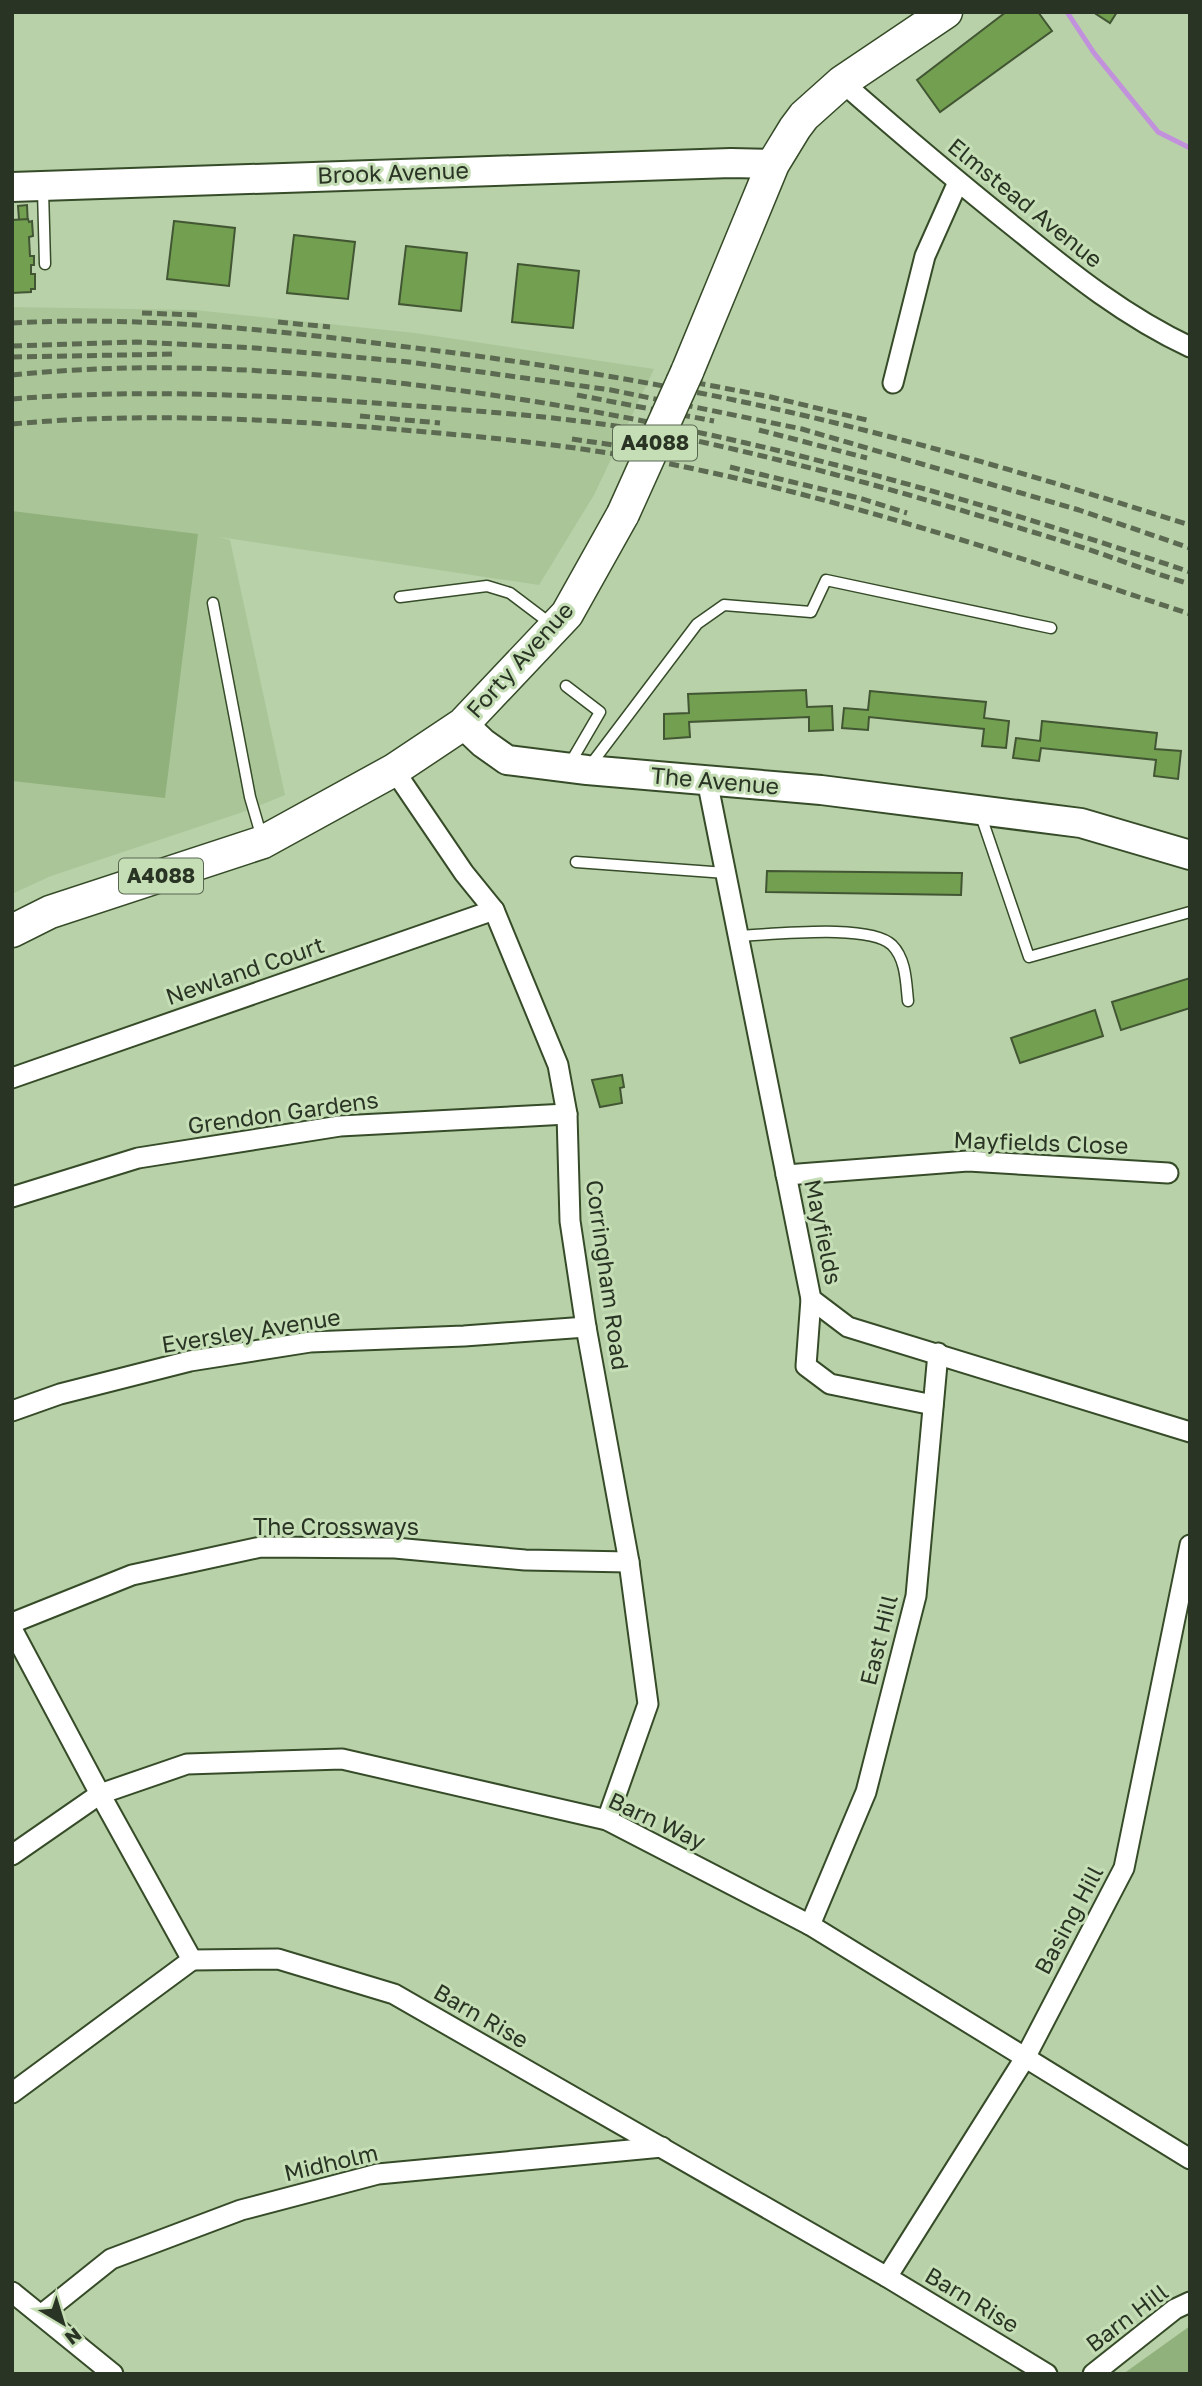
<svg xmlns="http://www.w3.org/2000/svg" width="1202" height="2386" font-family="'Golos Text',sans-serif">
	<style>
		.built { fill: #aac698 }
		.green { fill: #91b17c }
		.lines { fill: none; stroke-linecap: round; stroke-linejoin: round }
		.stream { stroke: #c291dc; stroke-width: 5 }
		.building { fill: #729f50; stroke: #425633; stroke-width: 2 }
		.lane-casing { stroke: #364b28; stroke-width: 13 }
		.street-casing { stroke: #364b28; stroke-width: 23 }
		.secondary-casing { stroke: #364b28; stroke-width: 32 }
		.primary-casing { stroke: #364b28; stroke-width: 35 }
		.lane { stroke: #fff; stroke-width: 10 }
		.street { stroke: #fff; stroke-width: 19 }
		.secondary { stroke: #fff; stroke-width: 28 }
		.primary { stroke: #fff; stroke-width: 32 }
		.rail { stroke: #5b6a51; stroke-width: 5; stroke-dasharray: 10 5; stroke-linecap: butt }
		.primary-bridge-casing { stroke: #364b28; stroke-width: 35; stroke-linecap: butt }
		.primary-bridge { stroke: #fff; stroke-width: 32 }
		.labels { text-anchor: middle; stroke-width: 6; stroke-linejoin: round; paint-order: stroke }
		.shield { fill: #c5deb5; stroke: #586750; stroke-width: 2 }
		.shield-label { font-size: 21px; font-weight: bold; fill: #2a3424 }
		.street-label { font-size: 23px; fill: #2a3424; stroke: #c5deb5 }
	</style>
	<rect width="100%" height="100%" fill="#b8d1a9"/>
	<path class="built" d="M12,307L195,310L415,333L654,369L594,495L539,585L219,537L230,540L285,795L246,811L51,876L12,894Z"/>
	<g class="green">
		<path d="M12,511L198,534L165,798L12,781Z"/>
		<path d="M1190,2326V2374H1123Z"/>
	</g>
	<g class="lines">
		<path class="stream" d="M1067,12L1094,53L1158,132L1190,148"/>
	</g>
	<g class="building">
		<path d="M1006,12H1038L1052,31L940,112L917,80Z"/>
		<path d="M1093,12H1117L1110,23Z"/>
		<path d="M27,205L31,291L12,292V220H19L18,206Z"/>
		<path d="M28,219L29,222L32,221L33,236L29,237L30,256H34V265H31V274H35V289H31V292L12,293V220Z"/>
		<path d="M174,221L235,228L229,286L167,279Z"/>
		<path d="M294,235L355,242L348,299L287,293Z"/>
		<path d="M406,246L467,253L461,311L399,304Z"/>
		<path d="M518,264L579,271L573,328L512,322Z"/>
		<path d="M806,690L807,707L832,706L833,730L809,731V717L689,722L690,737L664,739V714L689,713L688,694Z"/>
		<path d="M870,691L986,702L984,718L1009,721L1006,748L982,746L984,729L869,717L868,730L842,728L844,708L868,710Z"/>
		<path d="M1042,721L1157,733L1155,749L1181,751L1178,779L1154,776L1156,760L1041,748L1039,761L1013,758L1016,738L1040,741Z"/>
		<path d="M767,871L962,873L961,895L766,892Z"/>
		<path d="M1190,978V1008L1121,1030L1112,1002Z"/>
		<path d="M1095,1010L1103,1036L1020,1063L1011,1038Z"/>
		<path d="M622,1075L624,1087L620,1088L622,1103L600,1107L592,1080Z"/>
	</g>
	<g class="lines">
		<defs>
			<g id="lane">
				<path d="M43,190L45,264"/>
				<path d="M400,597L487,586L510,593L551,624"/>
				<path d="M213,603L250,797L262,838"/>
				<path d="M566,686L600,712L569,765"/>
				<path d="M589,767L697,624L724,605L811,612L826,580L1051,628"/>
				<path d="M980,813L1029,957L1190,912"/>
				<path d="M576,862L726,873"/>
				<path d="M738,936C771,935 869,923 892,945C906,959 906,982 908,1001"/>
			</g>
			<g id="street">
				<path d="M842,82C899,132 958,182 1018,230C1072,274 1126,317 1190,347"/>
				<path d="M893,383L925,256L958,182"/>
				<path d="M394,770L464,873L494,910L558,1065L567,1114L570,1221L586,1327L629,1562L648,1704L607,1820"/>
				<path d="M707,780L811,1299L848,1327L1190,1432"/>
				<path d="M12,1078L494,910"/>
				<path d="M786,1175L968,1161L1168,1173"/>
				<path d="M12,1197L138,1158L340,1126L567,1114"/>
				<path d="M811,1299L806,1366L830,1384L933,1405"/>
				<path d="M12,1411L60,1394L190,1361L310,1342L464,1336L586,1327"/>
				<path d="M12,1623L132,1575L261,1547L395,1548L525,1560L629,1562"/>
				<path d="M12,1629L100,1794L192,1960"/>
				<path d="M12,1855L100,1794L187,1764L342,1759L607,1820L810,1925L1190,2159"/>
				<path d="M810,1925L866,1792L916,1596L938,1353"/>
				<path d="M192,1960L278,1959L394,1994L887,2277L1047,2374"/>
				<path d="M12,2093L192,1960"/>
				<path d="M887,2277L1025,2058L1124,1868L1190,1545"/>
				<path d="M12,2292L113,2374"/>
				<path d="M41,2315L111,2259L241,2210L378,2174L662,2147"/>
				<path d="M1093,2374L1175,2309L1190,2302"/>
			</g>
			<g id="secondary">
				<path d="M12,187L731,163L773,164"/>
				<path d="M463,724L483,743L507,760L587,770L821,790L1081,823L1190,855"/>
			</g>
			<g id="primary">
				<path d="M687,372L773,164L795,128L804,116L842,82L946,12"/>
				<path d="M12,931L50,912L263,842L394,770L463,724L567,614L623,514"/>
			</g>
		</defs>
		<use href="#lane" class="lane-casing"/>
		<use href="#street" class="street-casing"/>
		<use href="#secondary" class="secondary-casing"/>
		<use href="#primary" class="primary-casing"/>
		<use href="#lane" class="lane"/>
		<use href="#street" class="street"/>
		<use href="#secondary" class="secondary"/>
		<use href="#primary" class="primary"/>
		<g class="rail">
			<path d="M142,313L198,315"/>
			<path d="M278,322L330,327"/>
			<path d="M12,323C139,316 266,329 391,345C525,361 658,382 789,412C925,443 1057,483 1190,525"/>
			<path d="M12,346L136,342L255,348L409,362L611,390L802,429L1079,510L1190,548"/>
			<path d="M12,357L177,354"/>
			<path d="M12,375C147,361 282,369 416,385C681,416 938,486 1190,572"/>
			<path d="M666,377L771,397L871,421"/>
			<path d="M577,395L714,421"/>
			<path d="M12,399C145,388 283,396 416,406C502,413 589,419 674,436C813,465 951,506 1087,549C1121,560 1155,574 1190,584"/>
			<path d="M360,416L440,423"/>
			<path d="M12,424C143,412 274,419 404,430C486,437 569,445 650,460C834,495 1012,555 1190,614"/>
			<path d="M759,430L867,458"/>
			<path d="M572,439L627,447"/>
			<path d="M730,467L859,498L907,513"/>
		</g>
		<defs>
			<path id="primary-bridge" d="M623,514L687,372"/>
		</defs>
		<use href="#primary-bridge" class="primary-bridge-casing"/>
		<use href="#primary-bridge" class="primary-bridge"/>
	</g>
	<g class="labels">
		<g class="shield">
			<rect x="613" y="425.5" width="84" height="35" rx="5"/>
			<rect x="119" y="858.5" width="84" height="35" rx="5"/>
		</g>
		<g class="shield-label">
			<text x="655" y="450">A4088</text>
			<text x="161" y="883">A4088</text>
		</g>
		<g class="street-label">
			<text transform="translate(393 173) rotate(-2)" y="8">Brook Avenue</text>
			<text transform="translate(1025 203) rotate(39)" y="8">Elmstead Avenue</text>
			<text transform="translate(520 660) rotate(-48)" y="8">Forty Avenue</text>
			<text transform="translate(715 781) rotate(5)" y="8">The Avenue</text>
			<text transform="translate(245 971) rotate(-19)" y="8">Newland Court</text>
			<text transform="translate(283 1113) rotate(-8)" y="8">Grendon Gardens</text>
			<text transform="translate(1041 1143) rotate(2)" y="8">Mayfields Close</text>
			<text transform="translate(823 1232) rotate(78)" y="8">Mayfields</text>
			<text transform="translate(607 1275) rotate(82)" y="8">Corringham Road</text>
			<text transform="translate(251 1331) rotate(-9)" y="8">Eversley Avenue</text>
			<text x="336" y="1535">The Crossways</text>
			<text transform="translate(879 1640) rotate(-76)" y="8">East Hill</text>
			<text transform="translate(657 1821) rotate(25)" y="8">Barn Way</text>
			<text transform="translate(1069 1920) rotate(-62)" y="8">Basing Hill</text>
			<text transform="translate(481 2016) rotate(30)" y="8">Barn Rise</text>
			<text transform="translate(331 2163) rotate(-13)" y="8">Midholm</text>
			<text transform="translate(972 2300) rotate(31)" y="8">Barn Rise</text>
			<text transform="translate(1127 2318) rotate(-37)" y="8">Barn Hill</text>
		</g>
	</g>
	<rect width="1202" height="2386" fill="none" stroke="#2a3424" stroke-width="28"/>
	<g transform="translate(63 2323) rotate(142)" stroke="#c5deb5" stroke-width="5" paint-order="stroke">
	<path d="M0-5L12 26L0 18L-12 26Z" fill="#2a3424"/>
	<text y="-10" font-size="19" font-weight="bold" text-anchor="middle" fill="#2a3424">N</text>
	</g>
</svg>
